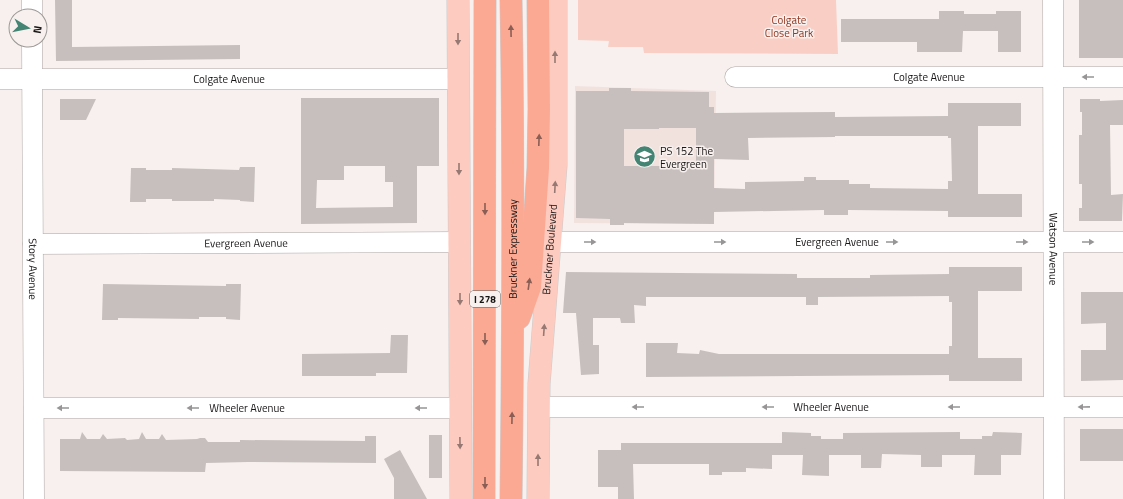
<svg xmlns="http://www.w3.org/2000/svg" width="1123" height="499" font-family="'Titillium Web',sans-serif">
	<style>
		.built { fill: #f2e2de }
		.green { fill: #f9cfc5 }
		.building { fill: #c6bfbd; fill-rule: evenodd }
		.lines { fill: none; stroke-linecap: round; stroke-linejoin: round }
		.minor-casing { stroke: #ada6a4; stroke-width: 21 }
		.major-casing { stroke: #cccbcb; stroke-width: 23 }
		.highway-casing { stroke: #cccbcb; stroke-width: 23 }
		.minor { stroke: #fff; stroke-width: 20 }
		.major { stroke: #fdcbbf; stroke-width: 22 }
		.highway { stroke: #fca994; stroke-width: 22 }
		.oneway { fill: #8a5e54 }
		.oneway2 { fill: #967972 }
		.oneway3 { fill: #979595 }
		.labels { text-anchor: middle; stroke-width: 3; stroke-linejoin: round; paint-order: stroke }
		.shield { fill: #f7f0ee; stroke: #5a5655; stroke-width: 1 }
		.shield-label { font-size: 10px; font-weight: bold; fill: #171414 }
		.park-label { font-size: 11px; fill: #93341d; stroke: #f7f0ee }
		.street-label { font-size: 11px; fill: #171414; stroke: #f7f0ee }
		.poi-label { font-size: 11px; fill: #171414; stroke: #f7f0ee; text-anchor: start }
	</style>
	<rect width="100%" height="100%" fill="#f7f0ee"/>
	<path class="built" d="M575,86L716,91L714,224L574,223Z"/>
	<path class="green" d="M578,0H836L838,54L644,53L643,47H608L609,41L578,40Z"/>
	<g class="building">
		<path d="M55,0H72V47L240,45V59L56,61Z"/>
		<rect x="1079" y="0" width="44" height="58"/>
		<path d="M939,11H964V14H996V11H1021V52H998V31H963L962,52H917V42H841V19H939Z"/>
		<path d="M609,88H631V91L709,92V107H714V113L835,112V117L948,116V103H1021V126H978V194H1022V217H948V211L848,210V215H824V210L714,212V224L624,223V225H610V219L576,218V91H609ZM659,128H696V166H624V129H659ZM835,136H948V138H951L952,181H948V189L870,188V184H849V180H816V177H804V181L745,182V189L714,188V159L749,160L748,138L835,137Z"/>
		<path d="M301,98H439V166H417V223L301,224ZM344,166H385V182H393V207L316,208L317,180H344Z"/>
		<path d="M60,99H96L86,120H60Z"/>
		<path d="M1080,99H1100V101L1123,100V125H1110L1111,195L1123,194L1122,221H1079V208H1082V184H1079V135H1082V112H1080Z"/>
		<path d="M240,167H255L254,202L240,201V200L214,199V201H172V199H146V202H130L131,168H146V170H172V168L239,170Z"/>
		<path d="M949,267H1022V291H978V358H1022V381H949V375L646,377V343H678L677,353L699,354L700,350L719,354H949V346H952V302H949V296L818,297V305H806V297H646V306L634,305L635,323H621L620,318H593V345H599V374L581,375L576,313H563L566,272L797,274V278H870V275L949,274Z"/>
		<path d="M103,284L226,286V284H241L240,320L226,319V317H199V319L118,318V320H102Z"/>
		<path d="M1081,292H1123V380L1081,381V350H1106V323L1081,324Z"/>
		<path d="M391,335H408L407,373H376V376H302V354L390,353Z"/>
		<rect x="1080" y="429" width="43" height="32"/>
		<path d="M82,432L87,439H100L103,434L107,439L125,438L127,440L139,439L142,432L146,439H159L162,434L166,440L197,439L200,438H205L208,442H240V440L365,441V436H376V463L248,462L206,463L205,472L60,471V439H80Z"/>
		<path d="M782,432L811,433V436H821V439H843V433L960,432V439H982V436H992L993,432L1022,433L1021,455H1001V475H974L975,455H942V467H921V455L882,454L881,468H861V455H829V476L802,475L803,455H772V469L746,468V472H722V475H709V464H633L634,499H618V487H598V450H621V443H782Z"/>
		<rect x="429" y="435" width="13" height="43"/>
		<path d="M400,450L427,499H394V478L384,459Z"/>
	</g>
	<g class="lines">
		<defs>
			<g id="minor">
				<path d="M32,0V16"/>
				<path id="s1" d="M1053,0L1054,499"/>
				<path id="s2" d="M32,40L34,499"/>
				<path id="s3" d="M735,77H1123"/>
				<path id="s4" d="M0,79H459"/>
				<path id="s5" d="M551,242H1123"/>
				<path id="s6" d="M33,244L460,242"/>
				<path id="s7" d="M539,407H1123"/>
				<path id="s8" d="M34,408H460"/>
			</g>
			<g id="major">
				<path d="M458,0L461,499"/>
				<path id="s9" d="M538,499L539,384L556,165V0"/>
			</g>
			<g id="highway">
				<path d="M519,318L530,287L538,168L539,109L538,0"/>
				<path d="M484,499L485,0"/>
				<path id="s10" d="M511,499C513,333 514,166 511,0"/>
			</g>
		</defs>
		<use href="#minor" class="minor-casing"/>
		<use href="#major" class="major-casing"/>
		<use href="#highway" class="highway-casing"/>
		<use href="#minor" class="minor"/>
		<use href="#major" class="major"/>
		<use href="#highway" class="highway"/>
	</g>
	<defs><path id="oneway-solid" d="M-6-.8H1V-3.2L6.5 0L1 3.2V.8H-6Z"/></defs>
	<g class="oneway">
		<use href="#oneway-solid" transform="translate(511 31) rotate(-91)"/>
		<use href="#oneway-solid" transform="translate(539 140) rotate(-88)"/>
		<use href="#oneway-solid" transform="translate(485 209) rotate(90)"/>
		<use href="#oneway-solid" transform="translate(529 284) rotate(-82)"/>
		<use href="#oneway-solid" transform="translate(485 339) rotate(90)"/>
		<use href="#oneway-solid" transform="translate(512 418) rotate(-89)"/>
		<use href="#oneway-solid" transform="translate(485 483) rotate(90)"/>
	</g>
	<g class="oneway2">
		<use href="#oneway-solid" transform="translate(458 39) rotate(90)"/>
		<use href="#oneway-solid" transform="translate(555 57) rotate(-90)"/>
		<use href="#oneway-solid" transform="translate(459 169) rotate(90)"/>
		<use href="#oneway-solid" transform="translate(555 187) rotate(-87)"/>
		<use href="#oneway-solid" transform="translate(460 299) rotate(90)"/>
		<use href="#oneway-solid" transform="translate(544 330) rotate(-86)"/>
		<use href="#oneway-solid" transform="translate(460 443) rotate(89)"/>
		<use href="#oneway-solid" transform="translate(538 460) rotate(-90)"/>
	</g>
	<g class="oneway3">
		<use href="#oneway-solid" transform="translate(1088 77) rotate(-180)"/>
		<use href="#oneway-solid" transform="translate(590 242)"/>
		<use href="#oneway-solid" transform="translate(720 242)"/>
		<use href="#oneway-solid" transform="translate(892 242)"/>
		<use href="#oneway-solid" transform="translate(1022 242)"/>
		<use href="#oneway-solid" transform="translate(1088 242)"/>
		<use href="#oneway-solid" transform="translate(638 407) rotate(180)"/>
		<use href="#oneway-solid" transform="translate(768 407) rotate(180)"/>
		<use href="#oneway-solid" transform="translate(954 407) rotate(180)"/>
		<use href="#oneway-solid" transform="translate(1084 407) rotate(179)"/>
		<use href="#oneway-solid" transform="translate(63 408) rotate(-180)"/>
		<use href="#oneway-solid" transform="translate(193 408) rotate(-180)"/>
		<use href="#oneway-solid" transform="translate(421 408) rotate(-180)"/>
	</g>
	<defs>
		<symbol id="school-disc" viewBox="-11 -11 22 22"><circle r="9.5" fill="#438473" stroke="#f7f0ee"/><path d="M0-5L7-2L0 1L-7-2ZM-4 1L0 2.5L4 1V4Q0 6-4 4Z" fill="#fff"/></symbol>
	</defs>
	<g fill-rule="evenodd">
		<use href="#school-disc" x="632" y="144" width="25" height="25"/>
	</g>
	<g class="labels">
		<rect class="shield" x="470" y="291" width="30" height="16" rx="3"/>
		<g class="shield-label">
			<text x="485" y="303">I 278</text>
		</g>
		<g class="park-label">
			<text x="789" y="24">Colgate<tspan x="789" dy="13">Close Park</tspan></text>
		</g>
		<g class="street-label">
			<text dy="4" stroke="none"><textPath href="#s3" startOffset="194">Colgate Avenue</textPath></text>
			<text dy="4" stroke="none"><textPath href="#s4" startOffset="229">Colgate Avenue</textPath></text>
			<text dy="4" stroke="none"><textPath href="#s5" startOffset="286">Evergreen Avenue</textPath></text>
			<text dy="4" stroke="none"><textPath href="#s6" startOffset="213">Evergreen Avenue</textPath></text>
			<text dy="4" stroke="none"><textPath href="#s1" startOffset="249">Watson Avenue</textPath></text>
			<text dy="4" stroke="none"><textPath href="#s10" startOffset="250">Bruckner Expressway</textPath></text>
			<text dy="4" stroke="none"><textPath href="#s9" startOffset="250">Bruckner Boulevard</textPath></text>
			<text dy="4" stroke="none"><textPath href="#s2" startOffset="229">Story Avenue</textPath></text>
			<text dy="4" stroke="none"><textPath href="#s7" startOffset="292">Wheeler Avenue</textPath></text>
			<text dy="4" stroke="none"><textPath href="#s8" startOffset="213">Wheeler Avenue</textPath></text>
		</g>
		<g class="poi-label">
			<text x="660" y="155">PS 152 The<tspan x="660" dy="13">Evergreen</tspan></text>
		</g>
	</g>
	<g transform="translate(28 28) rotate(100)"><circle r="19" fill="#f7f0ee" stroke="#9d9897"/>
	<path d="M0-3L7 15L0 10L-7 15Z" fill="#438473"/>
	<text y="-6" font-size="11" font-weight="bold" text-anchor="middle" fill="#171414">N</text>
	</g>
</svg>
